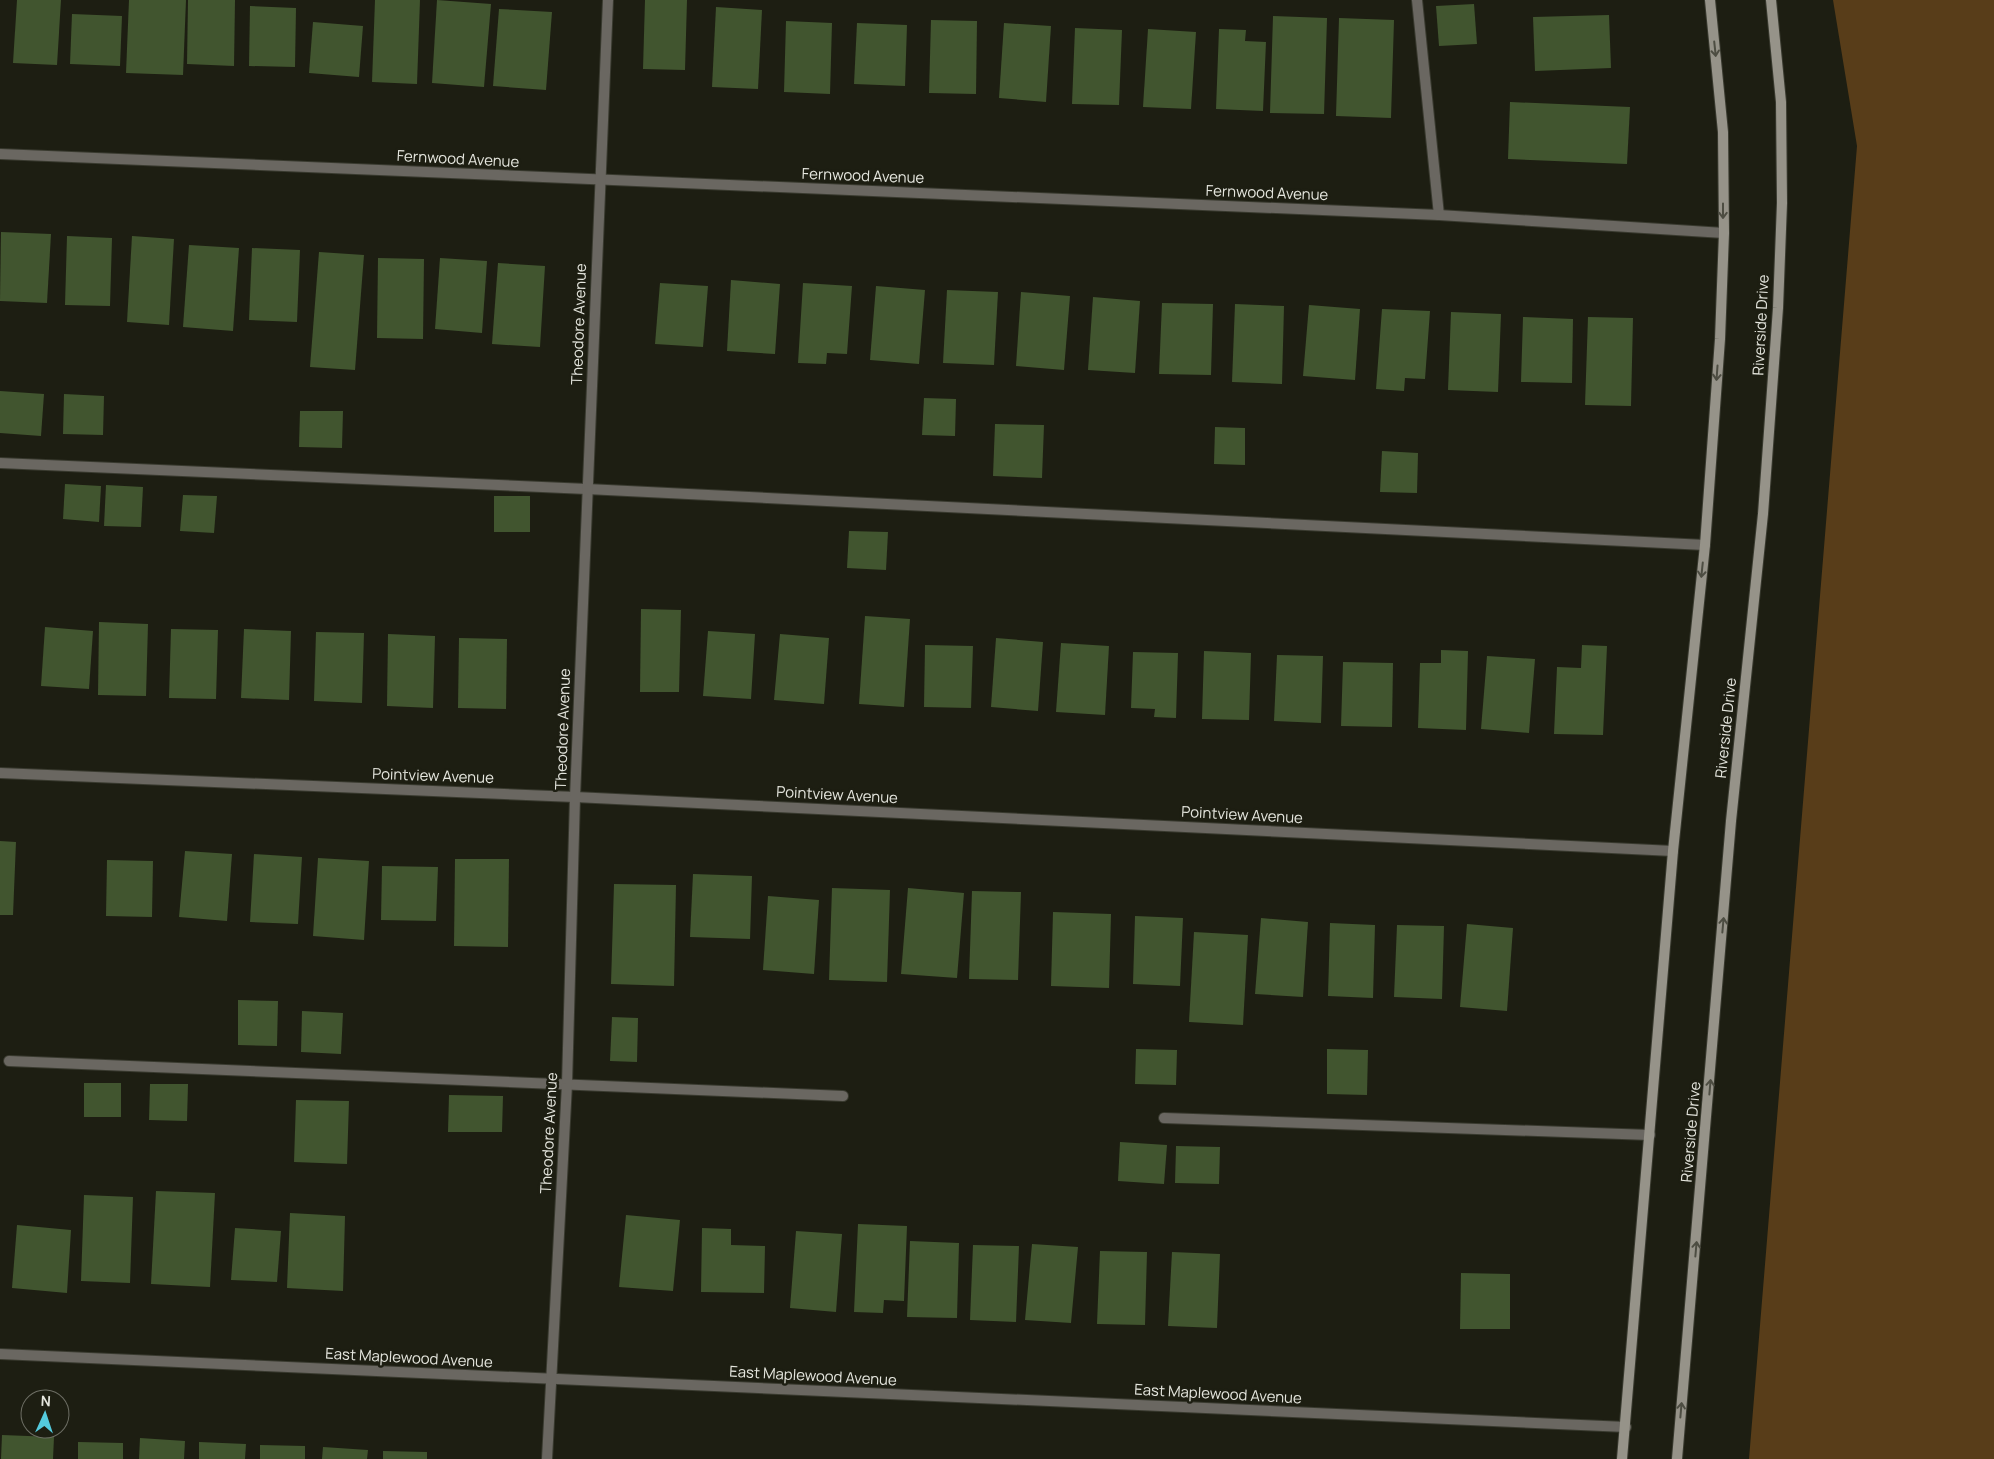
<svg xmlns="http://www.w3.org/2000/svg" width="1994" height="1459" font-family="Manrope,sans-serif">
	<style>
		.forest { fill: #583d19 }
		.building { fill: #41552f }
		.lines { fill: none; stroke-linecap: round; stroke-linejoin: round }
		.lane-casing { stroke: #393a2f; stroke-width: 12 }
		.street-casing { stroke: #393a2f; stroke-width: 12 }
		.secondary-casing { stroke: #393a2f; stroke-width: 12 }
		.lane { stroke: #6a6761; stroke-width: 10 }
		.street { stroke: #6a6761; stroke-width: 10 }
		.secondary { stroke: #969389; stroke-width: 10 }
		.oneway { stroke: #4d4d42 }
		.labels { text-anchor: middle; stroke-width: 5; stroke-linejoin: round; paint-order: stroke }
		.street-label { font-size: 15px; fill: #e5e6de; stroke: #1d1e12 }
	</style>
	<rect width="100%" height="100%" fill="#1d1e12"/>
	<path class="forest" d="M1833,0H1994V1459H1749L1857,146Z"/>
	<g class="building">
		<path d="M17,0H61L57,65L13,63Z"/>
		<path d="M129,0H186L183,75L126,73Z"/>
		<path d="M188,0H235L234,66L187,64Z"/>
		<path d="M375,0H420L417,84L372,82Z"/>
		<path d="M437,0L491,4L484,87L432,83Z"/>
		<path d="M645,0H687L685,70L643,69Z"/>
		<path d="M1474,4L1477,44L1439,46L1436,6Z"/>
		<path d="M250,6L296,8L295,67L249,66Z"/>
		<path d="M716,7L762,10L758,89L712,87Z"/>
		<path d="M499,9L552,12L546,90L493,86Z"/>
		<path d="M72,14L122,16L120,66L70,64Z"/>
		<path d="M1609,15L1611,68L1535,71L1533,17Z"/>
		<path d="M1273,16L1327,18L1324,114L1270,113Z"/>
		<path d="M1339,18L1394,20L1391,118L1336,116Z"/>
		<path d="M931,20L977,21L976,94L929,93Z"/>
		<path d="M786,21L832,23L830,94L784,92Z"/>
		<path d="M313,22L363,26L359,77L309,73Z"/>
		<path d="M857,23L907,25L905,86L854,84Z"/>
		<path d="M1004,23L1051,26L1046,102L999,98Z"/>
		<path d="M1075,28L1122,30L1119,105L1072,104Z"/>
		<path d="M1148,29L1196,32L1191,109L1143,107Z"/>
		<path d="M1219,29L1246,30L1245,41L1266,42L1263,111L1216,109Z"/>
		<path d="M1510,102L1630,107L1627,164L1508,159Z"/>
		<path d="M1,232L51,234L47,303L0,301Z"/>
		<path d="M67,236L112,238L110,306L65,305Z"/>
		<path d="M132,236L174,239L169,325L127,322Z"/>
		<path d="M189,245L239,248L233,331L183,327Z"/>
		<path d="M252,248L300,250L297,322L249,320Z"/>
		<path d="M319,252L364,255L355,370L310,367Z"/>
		<path d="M378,258L424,259L423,339L377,338Z"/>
		<path d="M440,258L487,261L482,333L435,329Z"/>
		<path d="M498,263L545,266L540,347L492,344Z"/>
		<path d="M731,280L780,284L775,354L727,351Z"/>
		<path d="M660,283L708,286L703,347L655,344Z"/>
		<path d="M803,283L852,286L847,354L827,353L826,364L798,363Z"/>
		<path d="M876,286L925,290L919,364L870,360Z"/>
		<path d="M947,290L998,292L994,365L943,363Z"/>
		<path d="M1021,292L1070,296L1064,370L1016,366Z"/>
		<path d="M1093,297L1140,301L1135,373L1088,370Z"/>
		<path d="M1162,303L1213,304L1211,375L1159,374Z"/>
		<path d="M1235,304L1284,306L1282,384L1232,382Z"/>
		<path d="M1309,305L1360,309L1355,380L1303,376Z"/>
		<path d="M1382,309L1430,311L1425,379L1405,378L1404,391L1376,389Z"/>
		<path d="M1451,312L1501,314L1498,392L1448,390Z"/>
		<path d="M1523,317L1573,319L1572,383L1521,382Z"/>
		<path d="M1588,317L1633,318L1631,406L1585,405Z"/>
		<path d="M0,391L44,394L41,436L0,433Z"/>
		<path d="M64,394L104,396L103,435L63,434Z"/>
		<path d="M924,398L956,399L955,436L922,435Z"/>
		<path d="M300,411H343L342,448L299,447Z"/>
		<path d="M995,424L1044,425L1042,478L993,476Z"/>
		<path d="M1215,427L1245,428V465L1214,464Z"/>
		<path d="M1382,451L1418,453L1417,493L1380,492Z"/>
		<path d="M65,484L101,486L99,522L63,519Z"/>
		<path d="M106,485L143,487L141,527L104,526Z"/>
		<path d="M183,495L217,496L214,533L180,531Z"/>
		<rect x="494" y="496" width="36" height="36"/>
		<path d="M849,531L888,532L886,570L847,568Z"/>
		<path d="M641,609L681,610L679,692H640Z"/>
		<path d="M865,616L910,619L904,707L859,704Z"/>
		<path d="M99,622L148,624L146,696L98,695Z"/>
		<path d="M45,627L93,631L89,689L41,686Z"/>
		<path d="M171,629L218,630L216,699L169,698Z"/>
		<path d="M244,629L291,631L289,700L241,698Z"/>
		<path d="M708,631L755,634L751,699L703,696Z"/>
		<path d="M316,632L364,633L362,703L314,701Z"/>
		<path d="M388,634L435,636L433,708L387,706Z"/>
		<path d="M780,634L829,638L824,704L774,700Z"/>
		<path d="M459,638L507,639L506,709L458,708Z"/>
		<path d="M996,638L1043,642L1038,711L991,707Z"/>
		<path d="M1061,643L1109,646L1105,715L1056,712Z"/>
		<path d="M925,645L973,646L971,708L924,707Z"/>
		<path d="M1582,645L1607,646L1603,735L1554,734L1557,667L1581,668Z"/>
		<path d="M1441,650L1468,651L1466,730L1418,728L1420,663H1441Z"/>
		<path d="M1204,651L1251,653L1249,720L1202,719Z"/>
		<path d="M1133,652L1178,653L1176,718L1154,717L1155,709L1131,708Z"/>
		<path d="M1277,655L1323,656L1321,723L1274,721Z"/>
		<path d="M1487,656L1535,659L1529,733L1481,729Z"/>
		<path d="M1343,662L1393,663L1392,727L1341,726Z"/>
		<path d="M0,841L16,842L13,915H0Z"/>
		<path d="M185,851L232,854L227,921L179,917Z"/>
		<path d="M254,854L302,857L298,924L250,922Z"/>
		<path d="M318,858L369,861L364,940L313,936Z"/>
		<path d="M455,859H509L508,947L454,946Z"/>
		<path d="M107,860L153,861L152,917L106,916Z"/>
		<path d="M382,866L438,867L436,921L381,920Z"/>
		<path d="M693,874L752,876L750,939L690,937Z"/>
		<path d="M614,884L676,885L674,986L611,984Z"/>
		<path d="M832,888L890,890L887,982L829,980Z"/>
		<path d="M908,888L964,893L957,978L901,974Z"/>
		<path d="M972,891L1021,892L1018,980L969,979Z"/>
		<path d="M768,896L819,900L814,974L763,970Z"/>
		<path d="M1053,912L1111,914L1109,988L1051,986Z"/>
		<path d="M1135,916L1183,918L1180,986L1133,984Z"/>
		<path d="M1261,918L1308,922L1303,997L1255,994Z"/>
		<path d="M1330,923L1375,925L1373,998L1328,996Z"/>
		<path d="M1467,924L1513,928L1507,1011L1460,1007Z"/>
		<path d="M1397,925L1444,926L1442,999L1394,997Z"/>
		<path d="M1194,932L1248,935L1243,1025L1189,1022Z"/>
		<path d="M238,1000L278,1001L277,1046L238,1045Z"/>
		<path d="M302,1011L343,1013L341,1054L301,1052Z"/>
		<path d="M612,1017L638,1018L637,1062L610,1061Z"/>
		<path d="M1136,1049L1177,1050L1176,1085L1135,1084Z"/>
		<path d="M1327,1049L1368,1050L1367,1095L1327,1094Z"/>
		<rect x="84" y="1083" width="37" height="34"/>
		<path d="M150,1084H188L187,1121L149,1120Z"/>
		<path d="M449,1095L503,1096L502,1132H448Z"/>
		<path d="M296,1100L349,1101L347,1164L294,1162Z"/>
		<path d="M1120,1142L1167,1145L1164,1184L1118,1181Z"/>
		<path d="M1176,1146L1220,1147L1219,1184L1175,1183Z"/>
		<path d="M156,1191L215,1193L210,1287L151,1284Z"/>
		<path d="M84,1195L133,1197L130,1283L81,1281Z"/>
		<path d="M290,1213L345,1216L343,1291L287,1288Z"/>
		<path d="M626,1215L680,1220L673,1291L619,1287Z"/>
		<path d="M858,1224L907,1226L904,1301L884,1300L883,1313L854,1312Z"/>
		<path d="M17,1225L71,1230L67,1293L12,1288Z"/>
		<path d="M235,1228L281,1231L277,1282L231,1280Z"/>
		<path d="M702,1228L731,1229V1245L765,1246L764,1293L701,1292Z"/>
		<path d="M796,1231L842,1234L836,1312L790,1308Z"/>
		<path d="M910,1241L959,1243L957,1318L907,1317Z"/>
		<path d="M1032,1244L1078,1247L1071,1323L1025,1320Z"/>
		<path d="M973,1245L1019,1246L1016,1322L970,1320Z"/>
		<path d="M1100,1251L1147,1252L1145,1325L1097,1324Z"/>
		<path d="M1172,1252L1220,1254L1217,1328L1168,1326Z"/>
		<path d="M1461,1273L1510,1274V1329H1460Z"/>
		<path d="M2,1435L54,1437L53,1459H1Z"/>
		<path d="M140,1438L185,1441L184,1459H139Z"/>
		<path d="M78,1442L123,1443V1459H78Z"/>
		<path d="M199,1442L246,1444L245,1459H199Z"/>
		<path d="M260,1445L305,1446V1459H260Z"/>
		<path d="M323,1447L368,1450L367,1459H322Z"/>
		<path d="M383,1451L427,1452V1459H383Z"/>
	</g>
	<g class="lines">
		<defs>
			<g id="lane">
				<path d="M1417,0L1439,215"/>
				<path d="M0,463L587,489L1705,545"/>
				<path d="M9,1061L843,1096"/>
				<path d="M1164,1118L1650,1135"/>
			</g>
			<g id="street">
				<path d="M0,154L1439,215L1724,233"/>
				<path d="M0,773L575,797L1673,851"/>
				<path d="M0,1354L1626,1427"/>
				<path d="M547,1459L567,1084L575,797L608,0"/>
			</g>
			<g id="secondary">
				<path d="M1622,1459L1673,851L1705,545L1720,339L1724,233L1723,132L1710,0"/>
				<path d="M1677,1459L1731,821L1763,514L1778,308L1782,203L1781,102L1771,0"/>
			</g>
		</defs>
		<use href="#lane" class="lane-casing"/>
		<use href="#street" class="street-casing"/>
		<use href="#secondary" class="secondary-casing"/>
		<use href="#lane" class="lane"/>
		<use href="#street" class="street"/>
		<use href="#secondary" class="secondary"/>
	</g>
	<defs><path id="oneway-shaft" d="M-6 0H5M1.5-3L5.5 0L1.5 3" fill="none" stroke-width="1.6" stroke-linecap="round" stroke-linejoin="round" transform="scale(1.25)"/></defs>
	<g class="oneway">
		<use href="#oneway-shaft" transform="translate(1715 49) rotate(84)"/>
		<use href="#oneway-shaft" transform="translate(1723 211) rotate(90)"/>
		<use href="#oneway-shaft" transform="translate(1717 373) rotate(94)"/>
		<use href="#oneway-shaft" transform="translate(1702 570) rotate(96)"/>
		<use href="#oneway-shaft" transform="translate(1723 925) rotate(-85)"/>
		<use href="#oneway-shaft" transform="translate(1710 1087) rotate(-85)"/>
		<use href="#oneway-shaft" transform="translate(1696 1249) rotate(-85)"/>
		<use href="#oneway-shaft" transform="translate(1681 1410) rotate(-85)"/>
	</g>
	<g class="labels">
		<g class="street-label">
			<text transform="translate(458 159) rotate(3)" y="5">Fernwood Avenue</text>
			<text transform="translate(863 176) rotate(2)" y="5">Fernwood Avenue</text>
			<text transform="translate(1267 193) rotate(2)" y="5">Fernwood Avenue</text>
			<text transform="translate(579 324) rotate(-88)" y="5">Theodore Avenue</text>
			<text transform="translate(1761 325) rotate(-87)" y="5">Riverside Drive</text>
			<text transform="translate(1726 728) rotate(-84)" y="5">Riverside Drive</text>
			<text transform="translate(563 729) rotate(-88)" y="5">Theodore Avenue</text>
			<text transform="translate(433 776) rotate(2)" y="5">Pointview Avenue</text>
			<text transform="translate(837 795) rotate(3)" y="5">Pointview Avenue</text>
			<text transform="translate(1242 815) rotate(3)" y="5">Pointview Avenue</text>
			<text transform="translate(1691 1132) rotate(-85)" y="5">Riverside Drive</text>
			<text transform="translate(549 1133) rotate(-87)" y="5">Theodore Avenue</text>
			<text transform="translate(409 1358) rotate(3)" y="5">East Maplewood Avenue</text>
			<text transform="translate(813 1376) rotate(3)" y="5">East Maplewood Avenue</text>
			<text transform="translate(1218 1394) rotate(3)" y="5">East Maplewood Avenue</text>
		</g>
	</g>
	<g transform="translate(45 1414) rotate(3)"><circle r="24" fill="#1d1e12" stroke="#6d6e64"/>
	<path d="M0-4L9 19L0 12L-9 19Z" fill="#54cadd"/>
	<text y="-8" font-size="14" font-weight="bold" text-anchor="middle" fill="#e5e6de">N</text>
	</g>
</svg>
